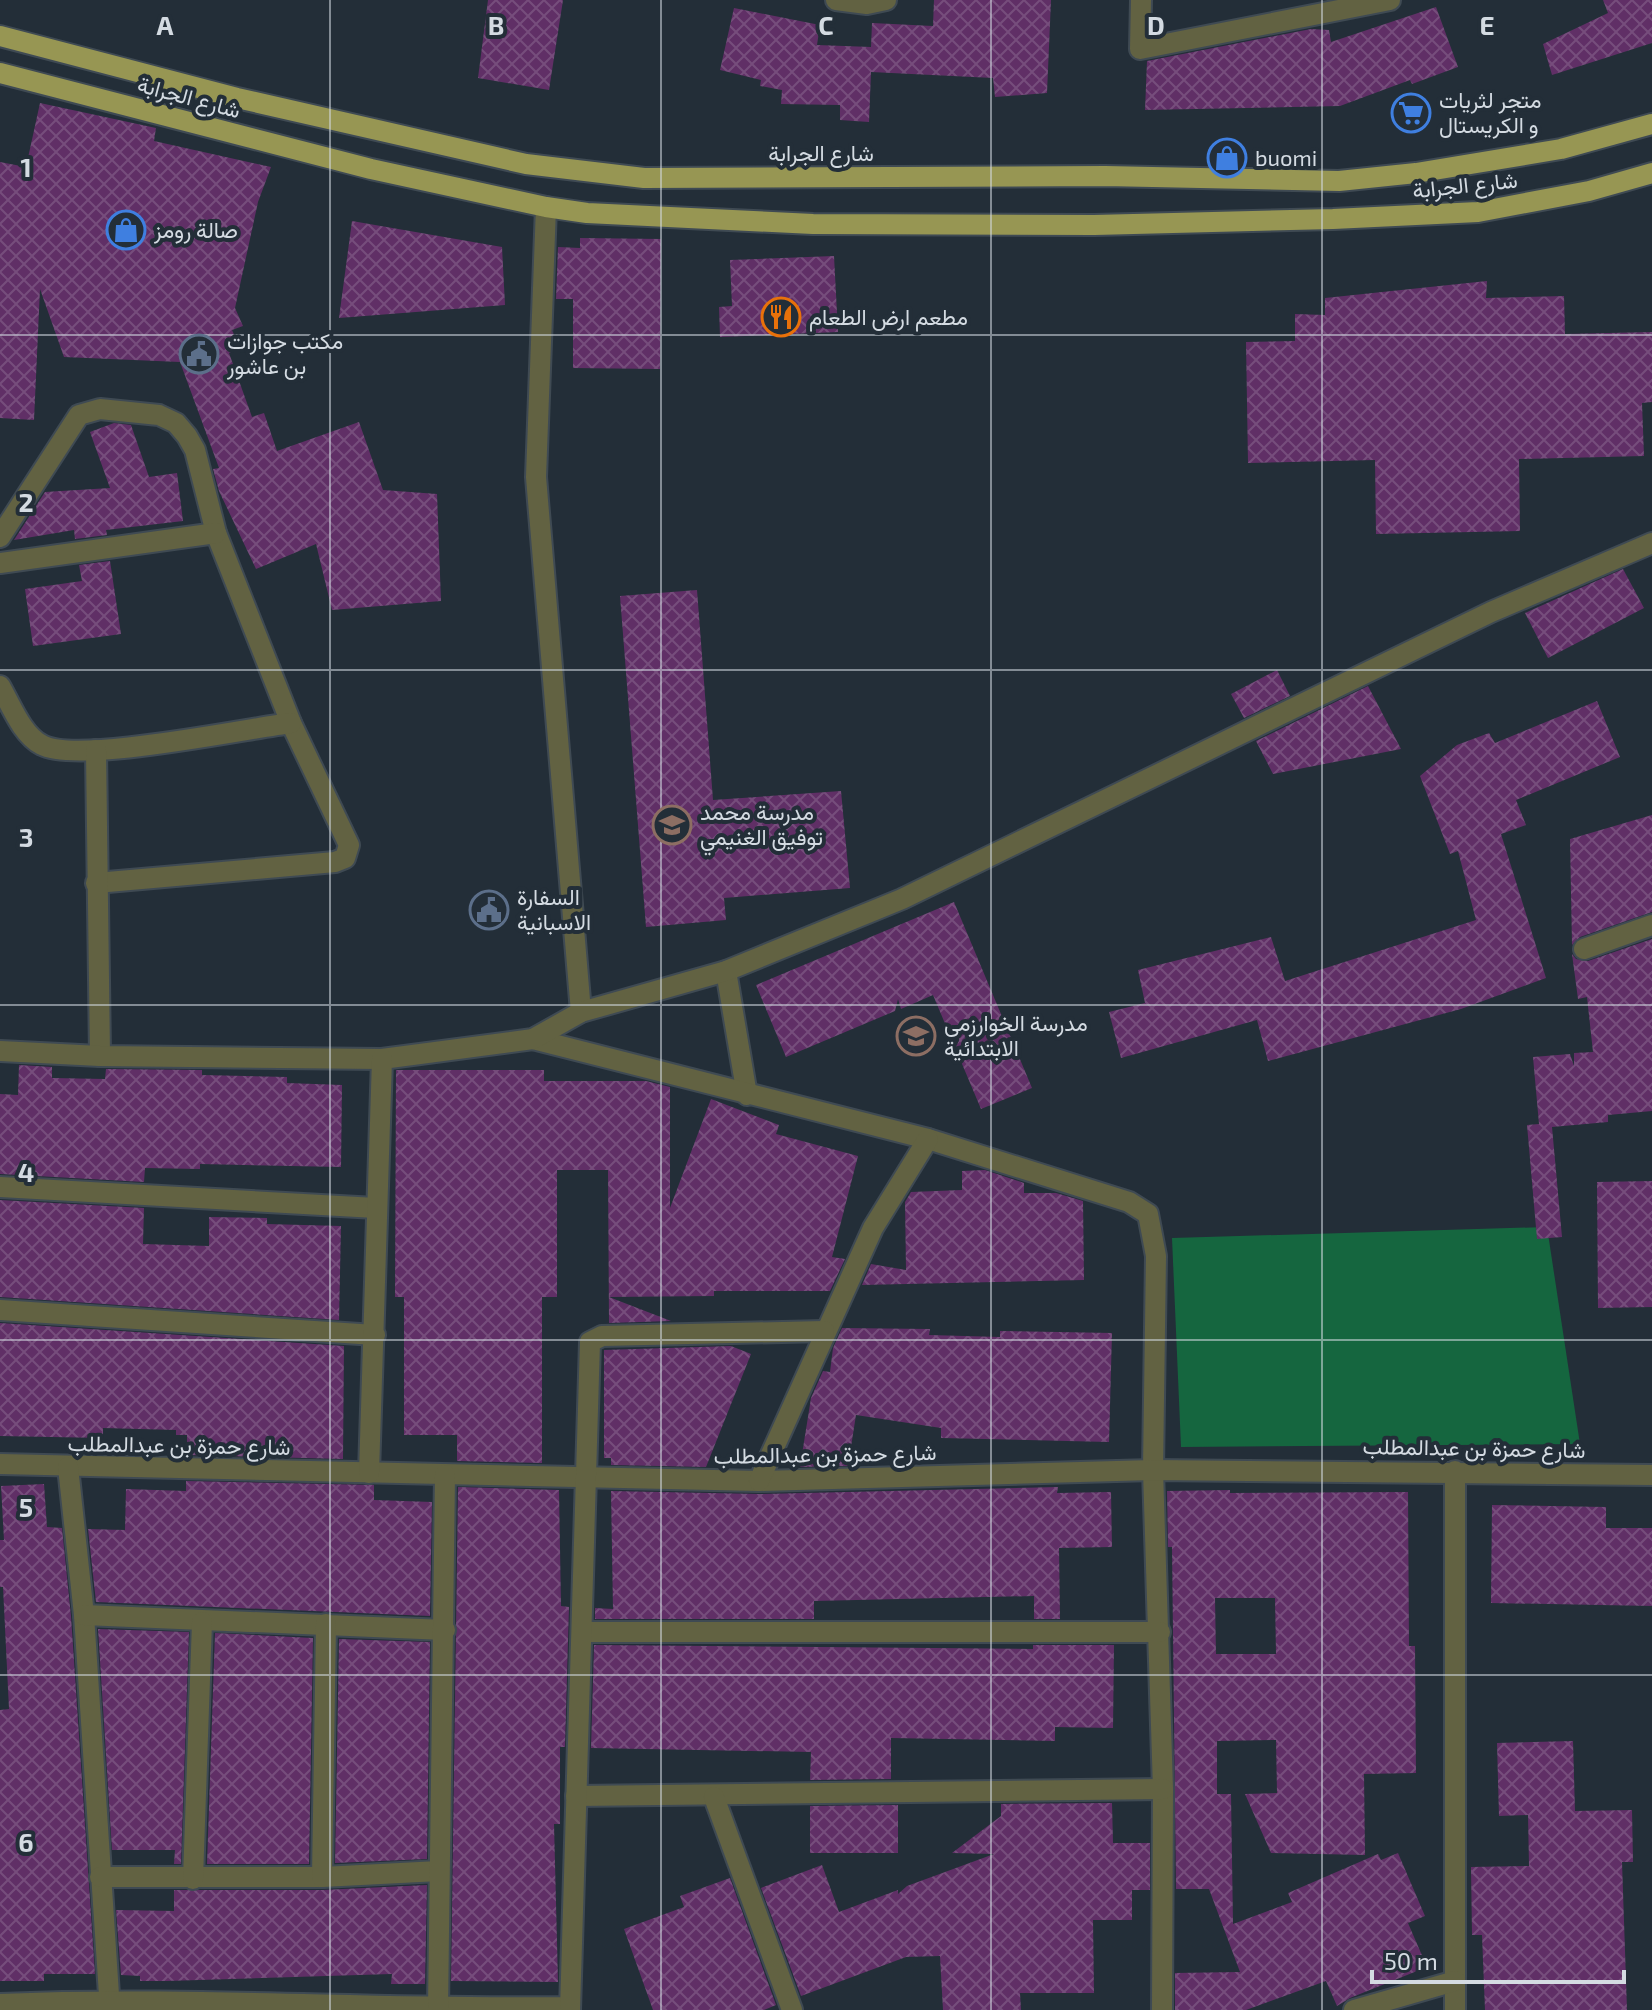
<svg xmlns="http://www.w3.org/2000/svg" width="1652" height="2010" font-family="'Exo 2',Vazirmatn,sans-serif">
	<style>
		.pitch { fill: #15663f }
		.building { fill: url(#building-cross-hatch); fill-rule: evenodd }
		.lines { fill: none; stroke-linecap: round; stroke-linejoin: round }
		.street-casing { stroke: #3f4a53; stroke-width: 24 }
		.primary-casing { stroke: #3f4a53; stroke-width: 24 }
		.street { stroke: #626242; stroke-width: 20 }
		.primary { stroke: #979653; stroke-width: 20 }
		.grid { fill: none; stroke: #d4dbe2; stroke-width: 2; stroke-opacity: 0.55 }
		.labels { text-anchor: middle; stroke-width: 8; stroke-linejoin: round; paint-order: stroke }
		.street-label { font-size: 22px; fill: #d4dbe2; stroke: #232e38 }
		.poi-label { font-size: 22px; fill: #d4dbe2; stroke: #232e38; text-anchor: start }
		.grid-label { font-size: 26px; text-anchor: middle; font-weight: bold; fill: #d4dbe2; stroke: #232e38; stroke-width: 8; stroke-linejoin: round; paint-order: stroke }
	</style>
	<defs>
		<pattern id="building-cross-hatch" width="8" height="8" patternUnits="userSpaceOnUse" patternTransform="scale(2)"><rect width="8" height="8" fill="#602f66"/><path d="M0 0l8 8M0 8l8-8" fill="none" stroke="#764d7c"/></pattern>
	</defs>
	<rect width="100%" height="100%" fill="#232e38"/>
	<path class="pitch" d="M1547,1227L1580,1444L1181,1447L1172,1238Z"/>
	<g class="building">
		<path d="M488,0H563L549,90L478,78Z"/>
		<path d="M934,0H1051L1047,93L995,97L993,78L871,72L869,122L840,120V105L781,104L782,90L760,86L761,80L720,70L734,8L820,25L817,45L871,47L872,23L933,26Z"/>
		<path d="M1603,0H1652V43L1552,75L1543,44L1608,13Z"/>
		<path d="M1436,7L1458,67L1412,84L1410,80L1340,106L1145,110L1147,61L1311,29L1329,30L1331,42Z"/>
		<path d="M40,103L156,128L154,141L271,167L258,202L235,308L243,326L232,330L240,348L229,353L252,417L264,413L277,451L359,422L383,490L437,494L441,601L332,610L316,544L256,569L219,491L213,469L219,468L180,362L64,357L40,289L34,420L0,418V162L26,167Z"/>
		<path d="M352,221L502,247L505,305L339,318Z"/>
		<path d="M580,238L661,239L660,369L573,368V299H556L558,247L580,248Z"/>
		<path d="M834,256L838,332L720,337L719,307L732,306L730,260Z"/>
		<path d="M1487,281L1486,298L1564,296L1565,334L1652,332V402L1642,403L1644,456L1519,459L1520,531L1376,534L1375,460L1248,463L1246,342L1295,341V314L1325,315V298Z"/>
		<path d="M114,423L131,425L149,477L177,473L183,521L106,530L107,535L75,539L74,530L14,540L45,492L110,488L90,432Z"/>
		<path d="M110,561L121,634L33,646L25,589L82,581L79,565Z"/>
		<path d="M1623,569L1644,608L1548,658L1525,613Z"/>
		<path d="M697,590L713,800L841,791L850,888L724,898L726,920L646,927L620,596Z"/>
		<path d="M1277,670L1290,696L1244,718L1231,694Z"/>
		<path d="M1368,686L1401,749L1273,774L1256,741Z"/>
		<path d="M1597,701L1620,757L1516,800L1526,825L1501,834L1546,978L1461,1009L1268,1061L1257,1020L1121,1058L1109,1012L1145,1003L1138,970L1271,937L1285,981L1476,920L1458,851L1450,854L1420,776L1457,745L1489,733L1495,743Z"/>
		<path d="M1652,815V912L1580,937L1572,945L1570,839Z"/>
		<path d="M954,902L1032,1088L981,1109L933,995L901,1009L898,999L895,1011L786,1057L756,985Z"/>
		<path d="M1652,939V1111L1608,1115V1122L1552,1127L1562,1237L1537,1239L1527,1125L1539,1124L1533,1057L1570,1054L1574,1066V1053L1593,1052L1587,997L1578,999L1572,954L1576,959L1588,961Z"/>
		<path d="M19,1065L52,1067V1078L105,1079L106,1069L202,1070V1075L287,1077V1083L342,1085L341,1167L200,1164V1169L145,1168L144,1182L0,1174V1094L18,1095Z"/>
		<path d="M396,1070H544V1081H646L670,1087V1208L711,1099L779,1125L776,1134L858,1156L832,1257L845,1259L830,1291H714V1296L609,1297L671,1321L609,1323L608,1170H557V1297H542V1463L457,1461V1435H404V1297H395Z"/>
		<path d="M985,1170L1024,1183V1193H1056L1083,1201L1084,1280L862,1285L871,1264L906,1270L905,1202L911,1192L962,1190V1171Z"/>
		<path d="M1652,1181V1307L1598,1308L1597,1182Z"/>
		<path d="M0,1200L144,1208L143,1244L209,1246V1217L267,1218V1224L341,1226L339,1320L0,1297Z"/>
		<path d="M0,1323L344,1346L343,1459L187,1455V1435H176V1430L103,1428V1438L0,1436Z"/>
		<path d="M842,1328L930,1329L929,1335L1000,1337V1331L1112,1333L1109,1442L941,1438V1428L856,1415L848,1466L800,1467L811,1398L823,1371L830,1372L833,1348Z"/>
		<path d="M731,1346L751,1354L706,1467L611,1465V1458H604V1350Z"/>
		<path d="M186,1481L374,1485V1500L432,1502L430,1616L96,1602L88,1529L125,1530L126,1489L186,1491Z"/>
		<path d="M44,1484L47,1527L62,1528L71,1616L95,1974H44V1981H0V1710L9,1709L3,1587H0V1540H4L1,1486Z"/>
		<path d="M458,1487L559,1490L561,1606L569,1607L565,1747H560V1824H554L558,1982L451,1981Z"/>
		<path d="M1058,1487L1057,1493L1111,1492L1112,1547L1059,1548L1060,1619H1034V1596L814,1601V1619H595V1608L613,1609L611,1491L759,1494Z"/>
		<path d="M1230,1490V1493L1408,1492L1409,1646H1415L1416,1773L1364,1774L1365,1855L1271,1853L1245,1794L1277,1793L1276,1740L1217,1741V1794H1231L1233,1924L1292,1902L1288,1893L1378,1854L1381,1860L1398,1853L1425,1916L1408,1923L1427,1967L1350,1998L1337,2006L1326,1981L1246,2010H1175V1973L1240,1972L1209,1889H1176L1172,1547H1168L1167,1491ZM1215,1598H1275L1276,1654H1216Z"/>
		<path d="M1492,1505L1606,1507V1528H1652V1606L1491,1603Z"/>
		<path d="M98,1629L189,1632L181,1864H174L175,1850H112Z"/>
		<path d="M215,1633L313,1638L309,1864H207Z"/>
		<path d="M339,1639L430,1642L427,1859L335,1863Z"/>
		<path d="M594,1645L1033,1649V1645H1114L1113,1728L1055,1727V1741L891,1738V1779L810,1780L811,1752L591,1748Z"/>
		<path d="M1573,1741L1575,1811L1632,1810L1633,1862H1622L1627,2010H1485L1482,1935H1472L1471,1867L1529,1866L1528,1815L1499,1816L1497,1743Z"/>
		<path d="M1112,1803L1113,1843H1150V1890H1132V1920H1093L1094,1993H1020L1021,2010H943L940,1956L906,1957L801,1996L761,1888L822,1865L839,1912L898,1890V1894L907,1886L994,1854L952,1853L1001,1816V1804Z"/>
		<path d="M898,1805V1853H810V1806Z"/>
		<path d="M730,1878L776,2005L764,2010H653L624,1929L684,1907L680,1896Z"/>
		<path d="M427,1885L425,1984H391L392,1974L167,1981H140V1976L121,1975L116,1910L174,1911V1890H322Z"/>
	</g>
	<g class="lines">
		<defs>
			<g id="street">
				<path d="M836,0L867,4L886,0"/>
				<path d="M1141,0L1140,49L1390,0"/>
				<path d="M546,207L536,477L581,1012"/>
				<path d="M0,537L79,415L100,409L159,415L176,423L187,436L195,450L216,533L291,723L349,845L345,858L335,862L96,883"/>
				<path d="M0,563L216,533"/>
				<path d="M0,686C11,705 22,735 42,745C77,764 244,729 291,723"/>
				<path d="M96,750L100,1056"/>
				<path d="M1584,949L1652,925"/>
				<path d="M726,971L747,1095"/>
				<path d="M533,1039L928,1139L1129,1202L1148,1214L1156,1256L1153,1470L1163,1789L1162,2010"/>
				<path d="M0,1051L100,1056L382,1059L533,1039L581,1012L726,971L902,899L1491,612L1652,543"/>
				<path d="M0,1187L376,1208"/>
				<path d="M0,1310L375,1335"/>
				<path d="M0,1464L759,1481L1153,1470L1652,1475"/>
				<path d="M68,1467L84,1615L110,2010"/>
				<path d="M1455,1471V2010"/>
				<path d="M369,1473L382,1059"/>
				<path d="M759,1481L873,1228L928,1139"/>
				<path d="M84,1615L445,1630"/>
				<path d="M582,1632H1160"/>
				<path d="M576,1796L1163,1789"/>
				<path d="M714,1797L792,2010"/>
				<path d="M100,1877H322L439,1871"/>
				<path d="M322,1877L326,1624"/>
				<path d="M193,1879L202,1622"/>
				<path d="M0,2004C190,1996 380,2010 570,2007"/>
				<path d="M438,2009L445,1475"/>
				<path d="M570,2010L590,1342L602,1336L824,1331"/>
				<path d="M1354,2010L1455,1981"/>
			</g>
			<g id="primary">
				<path d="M0,36L237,98L526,164L644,178L1105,176L1339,181L1416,173L1561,149L1652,124"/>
				<path d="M0,73L371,169L546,207L587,213L813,224L1094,225L1333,219L1478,212L1589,191L1652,173"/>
			</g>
		</defs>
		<use href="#street" class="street-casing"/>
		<use href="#primary" class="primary-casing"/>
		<use href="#street" class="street"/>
		<use href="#primary" class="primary"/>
	</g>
	<path class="grid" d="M330,0V2010M661,0V2010M991,0V2010M1322,0V2010M0,335H1652M0,670H1652M0,1005H1652M0,1340H1652M0,1675H1652"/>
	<defs>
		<symbol id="supermarket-ring" viewBox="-11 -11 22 22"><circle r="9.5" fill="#232e38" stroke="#3f7fe0" stroke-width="1.5"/><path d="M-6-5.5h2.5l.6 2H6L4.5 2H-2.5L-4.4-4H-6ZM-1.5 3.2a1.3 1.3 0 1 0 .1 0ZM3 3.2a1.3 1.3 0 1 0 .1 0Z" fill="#3f7fe0"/></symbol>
		<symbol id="shop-ring" viewBox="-11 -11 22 22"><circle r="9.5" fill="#232e38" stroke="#3f7fe0" stroke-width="1.5"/><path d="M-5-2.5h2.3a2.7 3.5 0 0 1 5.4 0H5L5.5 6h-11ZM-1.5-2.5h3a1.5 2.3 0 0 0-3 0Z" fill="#3f7fe0"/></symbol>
		<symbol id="restaurant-ring" viewBox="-11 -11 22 22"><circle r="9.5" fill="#232e38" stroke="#e8710a" stroke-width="1.5"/><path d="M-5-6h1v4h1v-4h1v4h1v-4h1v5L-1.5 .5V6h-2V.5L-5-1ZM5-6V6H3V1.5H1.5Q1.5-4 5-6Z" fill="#e8710a"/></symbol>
		<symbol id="civic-ring" viewBox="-11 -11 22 22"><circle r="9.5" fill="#232e38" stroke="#5c6f8a" stroke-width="1.5"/><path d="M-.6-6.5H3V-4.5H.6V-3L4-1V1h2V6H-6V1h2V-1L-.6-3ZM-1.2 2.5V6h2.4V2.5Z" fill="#5c6f8a"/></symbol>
		<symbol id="school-ring" viewBox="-11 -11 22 22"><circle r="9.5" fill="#232e38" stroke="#8d6e63" stroke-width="1.5"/><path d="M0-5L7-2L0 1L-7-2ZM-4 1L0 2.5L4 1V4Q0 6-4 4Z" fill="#8d6e63"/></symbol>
	</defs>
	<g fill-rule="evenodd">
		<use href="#supermarket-ring" x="1389" y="91" width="44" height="44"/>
		<use href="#shop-ring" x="1205" y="136" width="44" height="44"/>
		<use href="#shop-ring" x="104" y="208" width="44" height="44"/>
		<use href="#restaurant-ring" x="759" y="295" width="44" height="44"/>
		<use href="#civic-ring" x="177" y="332" width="44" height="44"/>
		<use href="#school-ring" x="650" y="803" width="44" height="44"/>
		<use href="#civic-ring" x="467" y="888" width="44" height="44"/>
		<use href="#school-ring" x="894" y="1014" width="44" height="44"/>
	</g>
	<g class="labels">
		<g class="street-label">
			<text transform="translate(189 97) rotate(15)" y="8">شارع الجرابة</text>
			<text x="821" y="161">شارع الجرابة</text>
			<text transform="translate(1465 185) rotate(-6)" y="8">شارع الجرابة</text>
			<text transform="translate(179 1445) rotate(1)" y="8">شارع حمزة بن عبدالمطلب</text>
			<text transform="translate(1474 1448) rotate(1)" y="8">شارع حمزة بن عبدالمطلب</text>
			<text transform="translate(825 1454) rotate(-1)" y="8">شارع حمزة بن عبدالمطلب</text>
		</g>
		<g class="poi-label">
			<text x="1439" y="108">متجر لثريات<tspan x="1439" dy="25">و الكريستال</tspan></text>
			<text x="1255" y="166">buomi</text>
			<text x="154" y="238">صالة رومز</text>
			<text x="809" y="325">مطعم ارض الطعام</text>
			<text x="227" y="349">مكتب جوازات<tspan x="227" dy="25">بن عاشور</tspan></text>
			<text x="700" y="820">مدرسة محمد<tspan x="700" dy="25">توفيق الغنيمي</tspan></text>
			<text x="517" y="905">السفارة<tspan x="517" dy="25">الاسبانية</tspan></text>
			<text x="944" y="1031">مدرسة الخوارزمي<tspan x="944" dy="25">الابتدائية</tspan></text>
		</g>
	</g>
	<g class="grid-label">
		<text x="165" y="35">A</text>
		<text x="496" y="35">B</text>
		<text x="826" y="35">C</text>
		<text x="1156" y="35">D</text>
		<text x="1487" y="35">E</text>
		<text x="26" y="177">1</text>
		<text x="26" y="512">2</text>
		<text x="26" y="847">3</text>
		<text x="26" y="1182">4</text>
		<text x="26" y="1517">5</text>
		<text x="26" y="1852">6</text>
	</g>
	<path d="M1372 1970v12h252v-12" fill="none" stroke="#d4dbe2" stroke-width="4"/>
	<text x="1384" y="1970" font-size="24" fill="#d4dbe2" stroke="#232e38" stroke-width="6" paint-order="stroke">50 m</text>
</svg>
